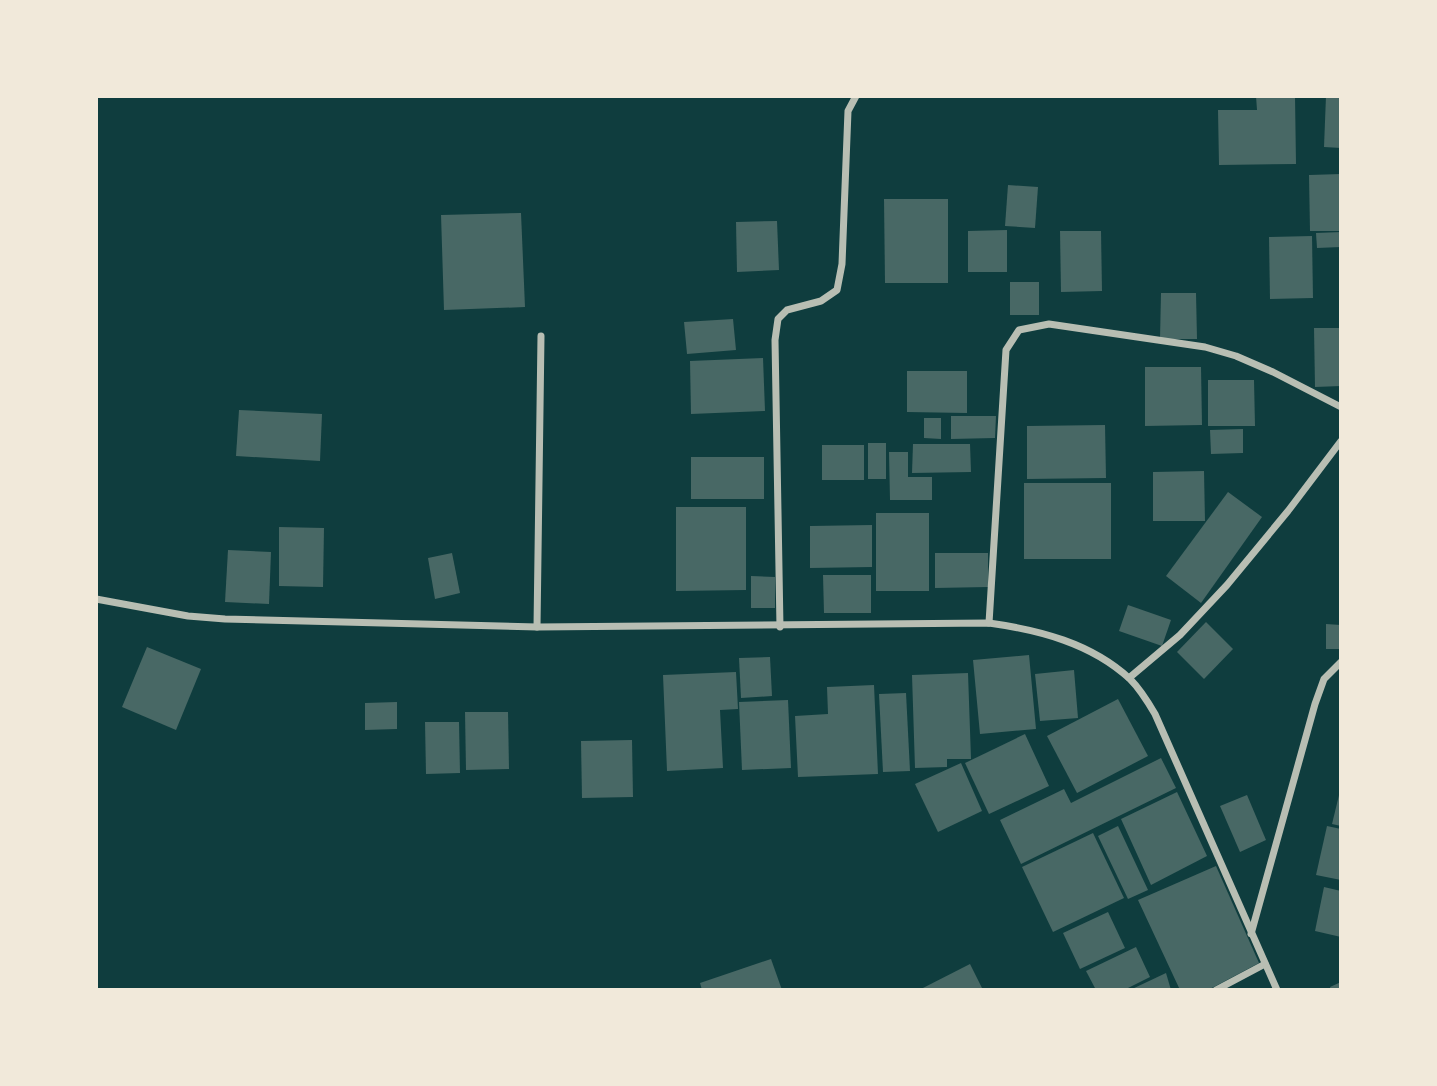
<svg xmlns="http://www.w3.org/2000/svg" width="1437" height="1086" font-family="Mulish,sans-serif">
	<style>
		.building { fill: #486865 }
		.lines { fill: none; stroke-linecap: round; stroke-linejoin: round }
		.minor { stroke: #b8beb3; stroke-width: 7 }
	</style>
	<rect width="100%" height="100%" fill="#0f3d3e"/>
	<g class="building">
		<path d="M1256,96H1295L1296,164L1219,165L1218,110H1257Z"/>
		<path d="M1326,96H1341V148L1324,147Z"/>
		<path d="M1341,174V231H1310L1309,175Z"/>
		<path d="M1008,185L1038,187L1035,228L1005,226Z"/>
		<path d="M884,199H948V283H885Z"/>
		<path d="M521,213L525,307L444,310L441,215Z"/>
		<path d="M777,221L779,270L737,272L736,222Z"/>
		<path d="M1007,230V272H968V231Z"/>
		<path d="M1060,231H1101L1102,291L1061,292Z"/>
		<path d="M1341,232V247L1317,248L1316,233Z"/>
		<path d="M1312,236L1313,298L1270,299L1269,237Z"/>
		<rect x="1010" y="282" width="29" height="33"/>
		<path d="M1161,293H1196L1197,339H1160Z"/>
		<path d="M733,319L736,350L687,354L684,322Z"/>
		<path d="M1314,328H1341V386L1315,387Z"/>
		<path d="M763,358L765,411L691,414L690,361Z"/>
		<path d="M1145,367H1201L1202,425L1145,426Z"/>
		<path d="M907,371H967V413L907,412Z"/>
		<path d="M1208,380H1254L1255,426H1208Z"/>
		<path d="M239,410L322,414L320,461L236,456Z"/>
		<path d="M951,416H996L995,438L951,439Z"/>
		<path d="M924,418H941V439L924,438Z"/>
		<path d="M1105,425L1106,478L1027,479V426Z"/>
		<path d="M1243,429V453L1211,454L1210,430Z"/>
		<rect x="868" y="443" width="18" height="36"/>
		<path d="M913,444H970L971,472L912,473Z"/>
		<rect x="822" y="445" width="42" height="35"/>
		<path d="M889,452H908V477H932V500H890Z"/>
		<rect x="691" y="457" width="73" height="42"/>
		<path d="M1204,471L1205,521H1153V472Z"/>
		<rect x="1024" y="483" width="87" height="76"/>
		<path d="M1228,492L1262,517L1201,603L1166,576Z"/>
		<path d="M676,507H746V590L676,591Z"/>
		<rect x="876" y="513" width="53" height="78"/>
		<path d="M872,525V567L810,568V526Z"/>
		<path d="M279,527L324,528L323,587L279,586Z"/>
		<path d="M228,550L271,552L269,604L225,602Z"/>
		<path d="M452,553L460,593L435,599L428,558Z"/>
		<path d="M935,553H988V587L935,588Z"/>
		<path d="M823,575H871V613H824Z"/>
		<path d="M751,576L775,577V608H751Z"/>
		<path d="M1128,605L1171,620L1162,646L1119,631Z"/>
		<path d="M1206,622L1233,649L1204,679L1177,652Z"/>
		<path d="M1326,624L1341,625V649H1326Z"/>
		<path d="M147,647L201,669L176,730L122,707Z"/>
		<path d="M1029,655L1036,729L980,734L973,660Z"/>
		<path d="M770,657L772,696L741,698L739,658Z"/>
		<path d="M1074,670L1078,718L1040,721L1035,674Z"/>
		<path d="M736,672L738,709L720,710L723,768L667,771L663,675Z"/>
		<path d="M968,673L971,759H947V767L915,768L912,675Z"/>
		<path d="M874,685L878,774L798,777L795,716L828,714L827,687Z"/>
		<path d="M906,693L910,771L883,772L879,694Z"/>
		<path d="M1118,699L1148,756L1077,793L1047,736Z"/>
		<path d="M788,700L791,768L742,770L739,702Z"/>
		<path d="M397,702V729L365,730V703Z"/>
		<path d="M465,712H508L509,769L466,770Z"/>
		<path d="M425,722H459L460,773L426,774Z"/>
		<path d="M1025,734L1049,786L989,814L965,763Z"/>
		<path d="M632,740L633,797L582,798L581,741Z"/>
		<path d="M1161,758L1176,788L1021,864L1000,820L1064,789L1071,803Z"/>
		<path d="M961,763L982,811L938,832L915,784Z"/>
		<path d="M1340,791H1341V826L1332,824Z"/>
		<path d="M1177,792L1207,856L1151,885L1121,819Z"/>
		<path d="M1247,795L1266,840L1240,852L1220,806Z"/>
		<path d="M1118,826L1148,890L1128,899L1098,836Z"/>
		<path d="M1327,826L1341,829V880L1316,875Z"/>
		<path d="M1093,833L1124,898L1053,932L1022,867Z"/>
		<path d="M1216,866L1259,963L1208,990H1180L1138,900Z"/>
		<path d="M1324,887L1341,891V937L1315,931Z"/>
		<path d="M1108,912L1125,948L1080,969L1063,933Z"/>
		<path d="M1136,947L1150,977L1124,990H1096L1086,971Z"/>
		<path d="M771,959L782,990H702L700,983Z"/>
		<path d="M970,964L983,990H919Z"/>
		<path d="M1166,973L1171,990H1130Z"/>
		<path d="M1341,982V990H1331L1330,987Z"/>
	</g>
	<g class="lines">
		<g class="minor">
			<path d="M96,599L188,616L225,619L537,627L989,623C1039,630 1091,643 1130,679C1140,689 1148,702 1155,714L1277,990"/>
			<path d="M989,623L1006,350L1019,330L1049,324L1205,347L1236,356L1273,372L1341,407"/>
			<path d="M537,627L541,336"/>
			<path d="M780,627L775,340L778,319L787,310L821,301L837,290L842,264L848,111L856,96"/>
			<path d="M1129,678L1180,635L1227,585L1288,511L1341,441"/>
			<path d="M1251,934L1315,704L1324,679L1341,662"/>
			<path d="M1216,990L1265,964"/>
		</g>
	</g>
	<rect width="1437" height="1086" fill="none" stroke="#f1e9da" stroke-width="196"/>
</svg>
